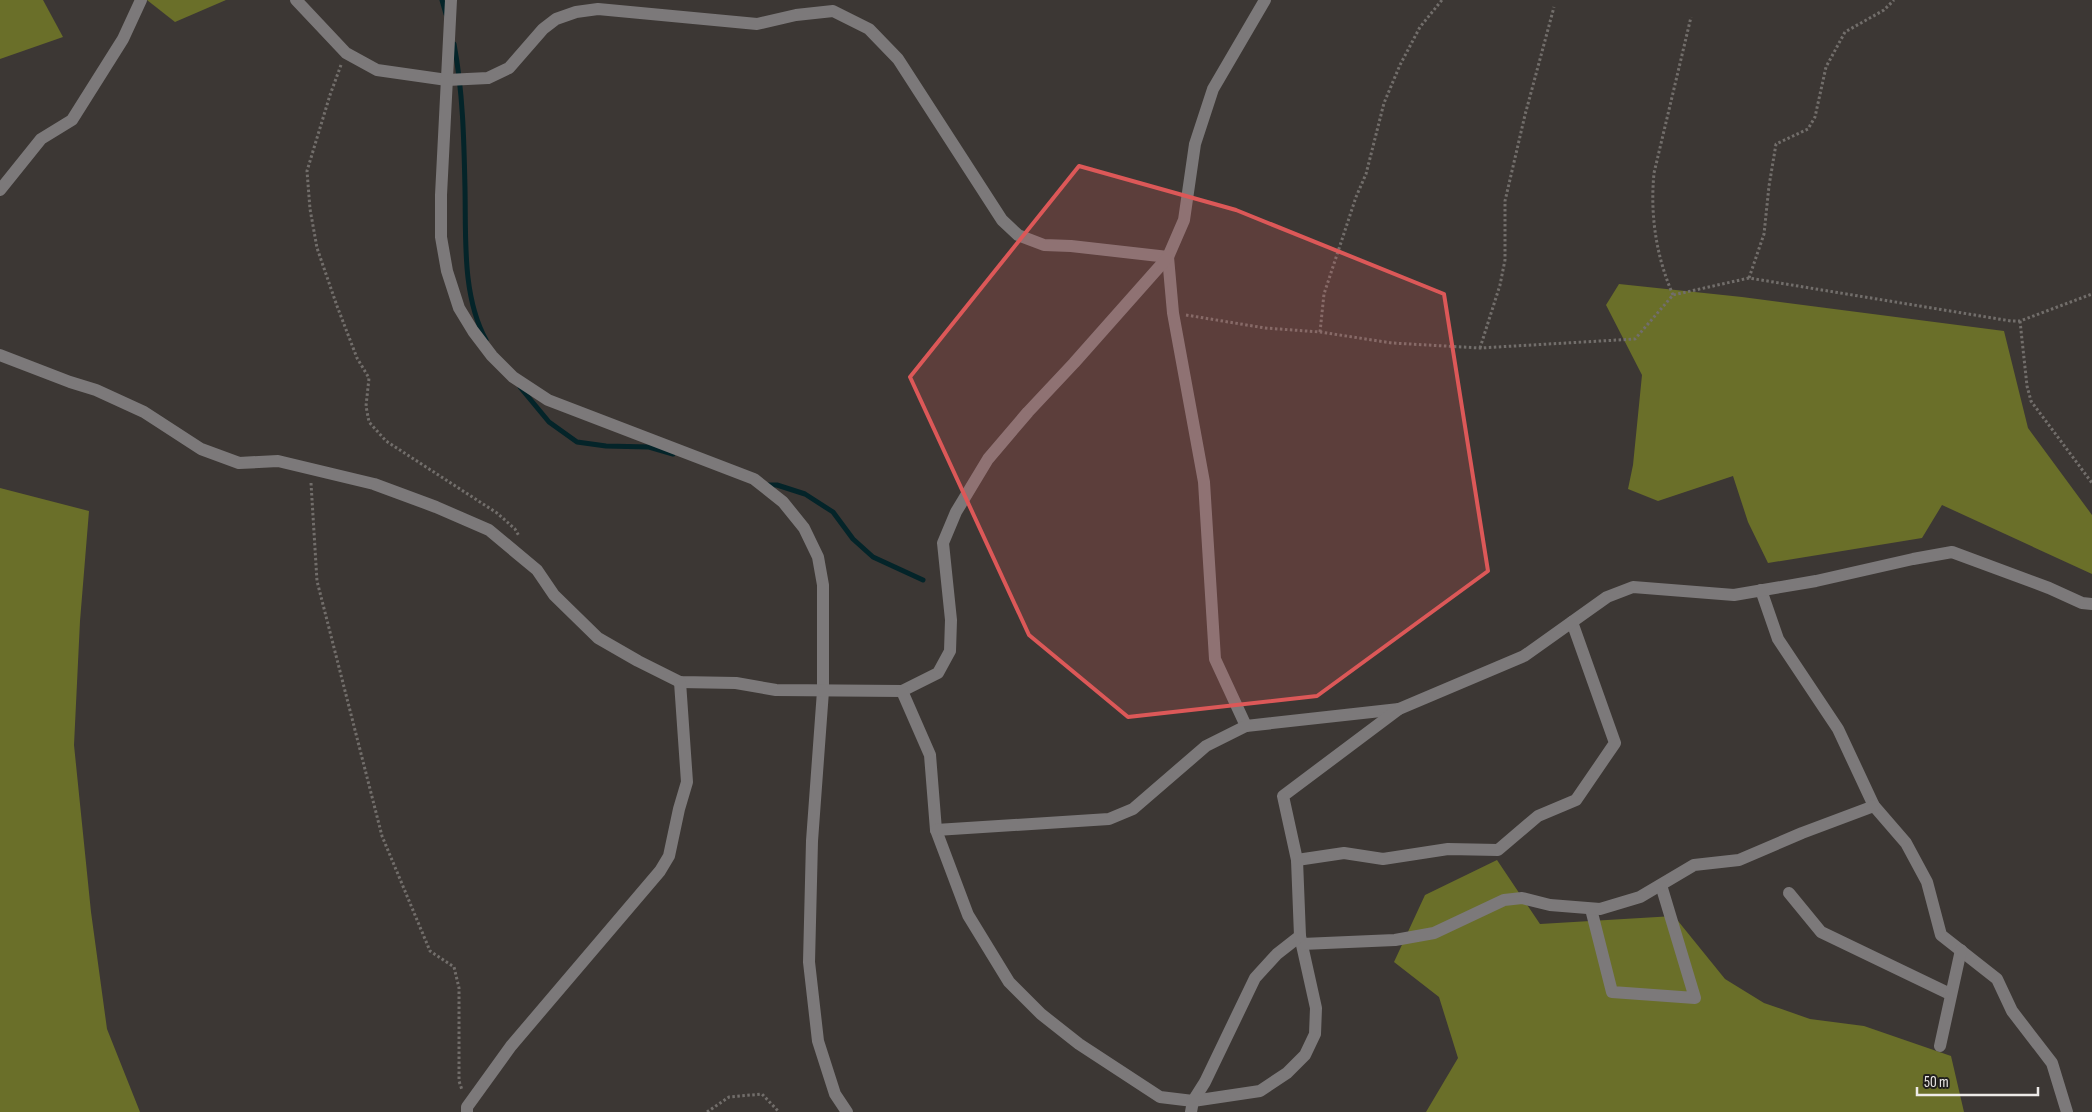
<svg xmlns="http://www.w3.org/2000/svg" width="2092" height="1112" font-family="'Sofia Sans Condensed',sans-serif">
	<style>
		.forest { fill: #6a6f29 }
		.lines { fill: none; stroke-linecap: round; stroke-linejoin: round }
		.stream { stroke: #042429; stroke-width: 5 }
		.path { stroke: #726e6b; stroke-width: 3; stroke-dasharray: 2.5 2.5; stroke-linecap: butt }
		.minor { stroke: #7c797a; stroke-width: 12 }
		.marked { fill: #dc5858; fill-opacity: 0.2; stroke: #dc5858; stroke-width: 4; stroke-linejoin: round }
	</style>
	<rect width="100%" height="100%" fill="#3c3734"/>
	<g class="forest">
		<path d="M0,0H43L63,37L0,59Z"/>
		<path d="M147,0H226L175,22Z"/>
		<path d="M1619,284L1742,297L2004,331L2028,428L2092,515V574L1942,505L1922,538L1768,563L1748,522L1733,476L1658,501L1628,489L1633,465L1642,375L1606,305Z"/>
		<path d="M0,488L89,511L80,621L74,745L91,912L107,1029L140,1112H0Z"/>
		<path d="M1497,860L1540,924L1674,916L1725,979L1764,1003L1810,1019L1864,1026L1951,1056L1964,1112H1426L1458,1058L1439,997L1394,962L1425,895Z"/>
	</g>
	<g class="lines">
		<g class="stream">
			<path d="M442,0L446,14"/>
			<path d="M454,44C463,92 464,141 465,189C466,238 462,296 486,340"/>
			<path d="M520,387L549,422L577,442L606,446L649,447L673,454"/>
			<path d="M766,485H777L805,494L833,512L853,539L873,557L923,580"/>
		</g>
		<g class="path">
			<path d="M341,65L330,95L307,171L310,209L317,248L337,306L357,358L369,378L366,406L369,422L386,441L497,513L515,529L519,536"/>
			<path d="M1749,278L1764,234L1769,186L1776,144L1808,129L1815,117L1826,67L1845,32L1884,10L1894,0"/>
			<path d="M1673,295C1656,256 1650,215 1654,173L1691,17"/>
			<path d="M1186,315L1265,328L1320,332L1392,343L1480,348L1635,339L1673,295L1749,278L2011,321H2020L2092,294"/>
			<path d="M2020,321L2027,386L2031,401L2092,483"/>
			<path d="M1320,332L1324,294L1356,197L1366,174L1384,103L1400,65L1420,27L1442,0"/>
			<path d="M1480,348L1500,285L1505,260V201L1525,115L1554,7"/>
			<path d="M311,483L317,581L382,836L430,951L454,967L459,988V1081L462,1090"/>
			<path d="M707,1112L729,1097L762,1094L779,1112"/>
		</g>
		<g class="minor">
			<path d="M296,0L346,53L377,70L447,80L488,78L509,68L543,29L556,19L576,12L598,9L757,24L796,15L833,11L869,29L898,59L1002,220L1018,235L1044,245L1071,246L1168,257"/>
			<path d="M451,0L441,195V237L447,271L459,308L473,331L492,356L513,377L548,400L754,479L783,502L804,528L818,557L823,585V691L812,841L809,962L818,1041L835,1094L847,1112"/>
			<path d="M0,190L41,139L72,120L123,39L141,0"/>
			<path d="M1168,257L1173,313L1204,482L1215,659L1246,726"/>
			<path d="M0,355L70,382L96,390L144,412L201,449L239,463L278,461L374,484L436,507L489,530L537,570L554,595L598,638L638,661L680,682L736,683L776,690L902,691L938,673L950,651L951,620L943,543L956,512L988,459L1028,412L1074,363L1168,257L1184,220L1195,144L1213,89L1265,0"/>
			<path d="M1761,590L1778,639L1838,729L1874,806L1906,843L1927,882L1941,935L1997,979L2012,1011L2052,1063L2067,1112"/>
			<path d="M902,691L930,755L936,830L968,915L1009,982L1041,1014L1079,1044L1160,1097L1193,1101L1260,1091L1287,1073L1305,1055L1315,1034L1316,1008L1300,936"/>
			<path d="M936,830L1109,819L1133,809L1206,746L1246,726L1399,709"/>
			<path d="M1297,860L1344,853L1383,859L1448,849L1498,850L1538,816L1576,800L1615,743L1572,622"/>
			<path d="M1789,893L1821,932L1950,994"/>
			<path d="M1591,909L1612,992L1695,998L1661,885"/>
			<path d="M1302,944L1395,940L1434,933L1504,900L1522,898L1550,905L1600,909L1640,897L1694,865L1739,860L1802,833L1874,806"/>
			<path d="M1940,1046L1961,950"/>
			<path d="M467,1112V1107L511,1046L660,871L669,856L679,809L687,782L680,682"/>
			<path d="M1191,1112L1193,1101L1205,1082L1255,978L1277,954L1300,936L1297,860L1283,796L1399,709L1524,656L1607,597L1633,587L1734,595L1816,581L1913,559L1952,552L2049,588L2082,603L2092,604"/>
		</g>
	</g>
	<path class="marked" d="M1079,166L1236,210L1444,294L1488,571L1317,696L1128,717L1029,635L910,377Z"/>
	<path d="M1917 1087v8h121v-8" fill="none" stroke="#edeae8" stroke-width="2.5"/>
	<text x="1924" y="1087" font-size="15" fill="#edeae8" stroke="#211f1d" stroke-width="4" paint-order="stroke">50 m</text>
</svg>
